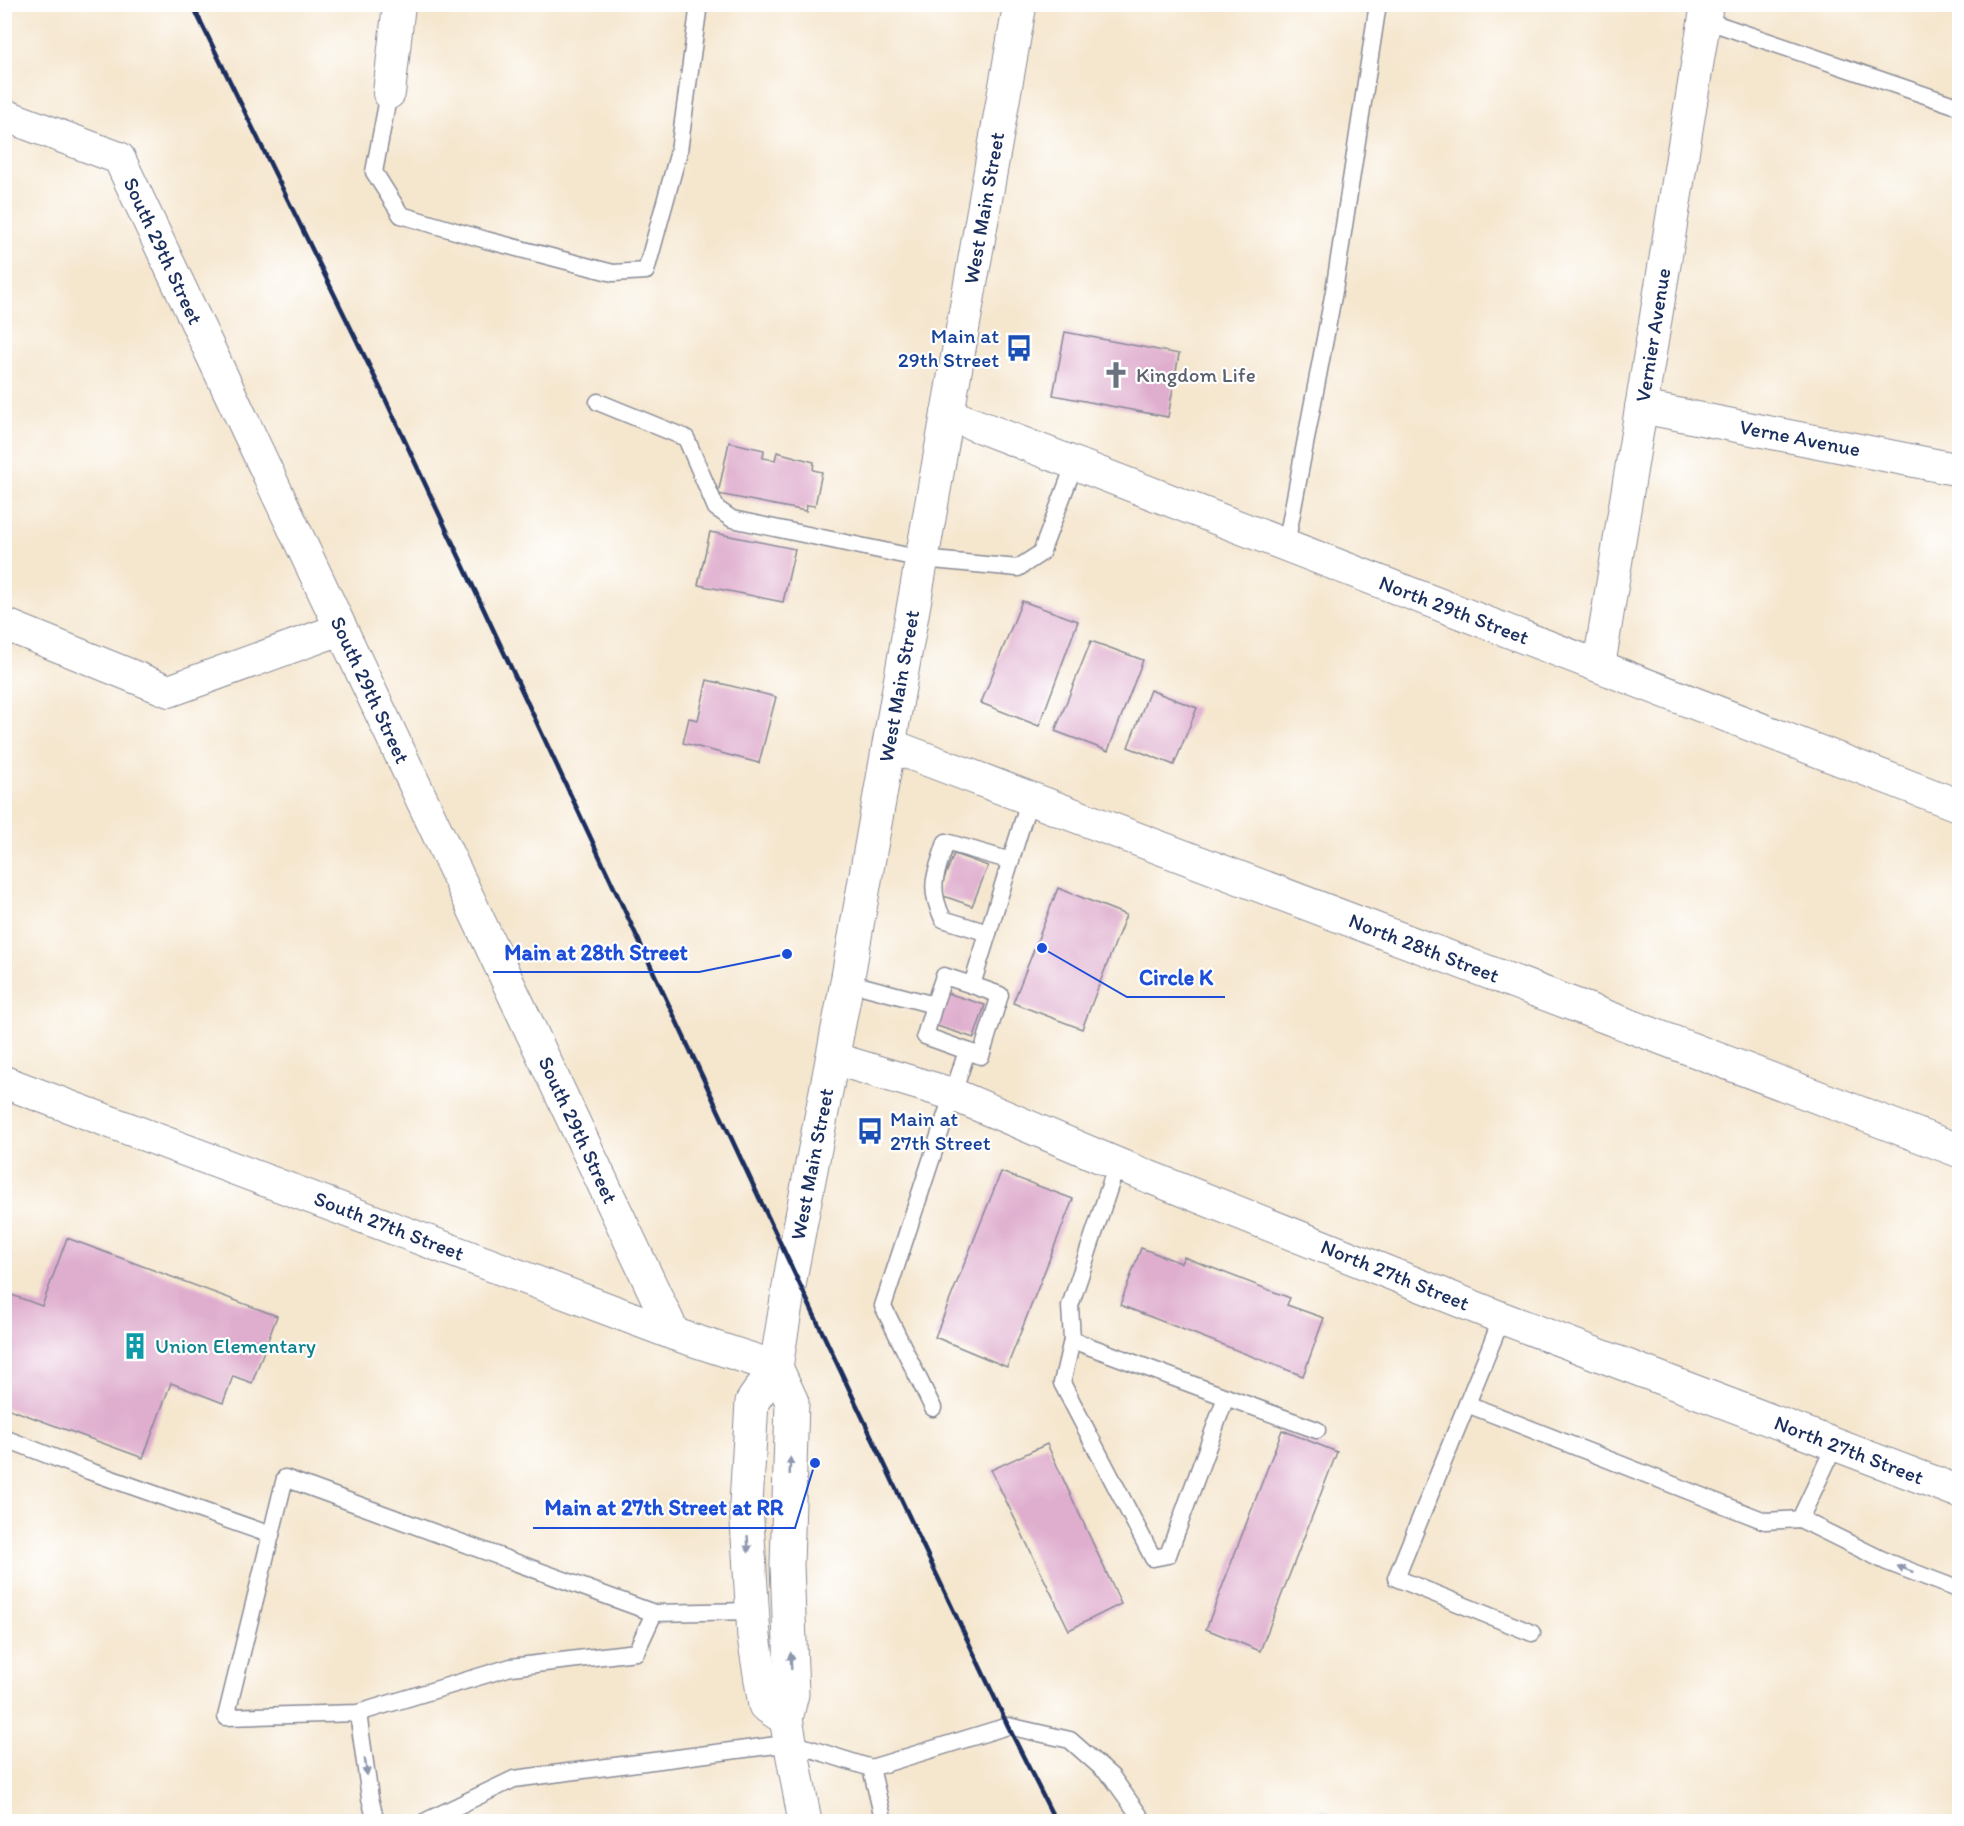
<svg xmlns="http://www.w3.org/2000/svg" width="1964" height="1826" font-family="Itim,sans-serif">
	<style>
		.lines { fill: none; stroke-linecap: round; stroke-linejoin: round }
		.stream { stroke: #4bb6c8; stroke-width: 12 }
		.building { fill: #dfadce }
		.lane-casing { stroke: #888a96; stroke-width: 19 }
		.street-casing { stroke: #888a96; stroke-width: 34 }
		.secondary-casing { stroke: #888a96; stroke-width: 35 }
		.lane { stroke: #fff; stroke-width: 16 }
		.street { stroke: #fff; stroke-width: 32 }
		.secondary { stroke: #fff; stroke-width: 33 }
		.rail { stroke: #1b2f5e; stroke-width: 4.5 }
		.oneway { fill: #8d97ae }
		.labels { text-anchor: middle; stroke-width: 4.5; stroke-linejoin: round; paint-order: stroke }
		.street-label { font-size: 21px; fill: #1b2f5e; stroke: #fff }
		.transit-label { font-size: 21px; fill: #164399; stroke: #fff; text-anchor: end }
		.worship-label { font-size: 21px; fill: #5b616d; stroke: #fff; text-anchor: start }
		.culture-label { font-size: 21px; fill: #0d838f; stroke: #fff; text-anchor: start }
		.leader { fill: none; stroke: #1d4ed8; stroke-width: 2 }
		.callout-dot { fill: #1d4ed8; stroke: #fff; stroke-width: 2 }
		.callout-label { font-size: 22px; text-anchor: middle; font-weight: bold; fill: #1d4ed8; stroke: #fff; stroke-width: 4.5; stroke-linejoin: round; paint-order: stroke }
	</style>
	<rect width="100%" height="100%" fill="#fff"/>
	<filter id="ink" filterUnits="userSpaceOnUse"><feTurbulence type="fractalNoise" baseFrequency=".0167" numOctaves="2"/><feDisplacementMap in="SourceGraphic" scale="12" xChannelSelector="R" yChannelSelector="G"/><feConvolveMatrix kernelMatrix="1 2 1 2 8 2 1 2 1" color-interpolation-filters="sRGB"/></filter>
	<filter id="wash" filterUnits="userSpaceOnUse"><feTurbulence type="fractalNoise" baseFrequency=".008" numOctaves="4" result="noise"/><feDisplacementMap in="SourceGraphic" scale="24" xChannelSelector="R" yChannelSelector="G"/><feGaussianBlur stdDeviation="1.35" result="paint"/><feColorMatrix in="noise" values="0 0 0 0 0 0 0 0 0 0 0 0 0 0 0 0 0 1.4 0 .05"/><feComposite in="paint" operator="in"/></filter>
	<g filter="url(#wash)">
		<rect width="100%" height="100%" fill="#f5e6ce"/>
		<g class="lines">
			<path class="stream" d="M1322,1816L1331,1822"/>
		</g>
		<g id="blocks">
			<g class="building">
				<path d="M1065,332L1179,354L1168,417L1053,395Z"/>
				<path d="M729,442L764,450L763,458L775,460L777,452L814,462L813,470L822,472L815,506L807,505L806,511L718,494Z"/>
				<path d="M710,532L795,549L783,602L698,585Z"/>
				<path d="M1022,601L1078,621L1039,726L981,703Z"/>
				<path d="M1091,641L1143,660L1108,751L1055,731Z"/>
				<path d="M707,680L776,697L759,763L683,743L689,718L698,720Z"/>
				<path d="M1150,690L1197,708L1174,765L1128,747Z"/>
				<path d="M954,854L988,866L972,906L938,894Z"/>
				<path d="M1058,888L1126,915L1082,1029L1013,1003Z"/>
				<path d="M944,992L985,1005L974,1038L934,1025Z"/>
				<path d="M1001,1172L1073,1199L1007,1367L935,1337Z"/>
				<path d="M67,1238L277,1316L252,1383L233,1376L223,1403L171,1383L143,1458L4,1407V1292L42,1306Z"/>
				<path d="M1141,1248L1181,1263L1184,1257L1290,1298L1287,1305L1324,1318L1303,1376L1120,1305Z"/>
				<path d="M1282,1430L1337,1452L1260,1651L1206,1629Z"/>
				<path d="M1047,1444L1121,1604L1069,1630L991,1470Z"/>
			</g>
		</g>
	</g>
	<g filter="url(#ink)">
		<use href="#blocks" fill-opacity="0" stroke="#888a96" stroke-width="1.5"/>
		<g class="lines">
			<defs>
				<g id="lane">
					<path d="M1705,20L1960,107"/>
					<path d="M389,93L374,172L401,215L486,240L613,273L646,271L679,151L699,4"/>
					<path d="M598,402L686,438L716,508L732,519L922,559L1018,568L1041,553L1075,463"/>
					<path d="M1286,545L1334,291L1378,4"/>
					<path d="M988,933L943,919C927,885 936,875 946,842L1011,861"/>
					<path d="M847,982L934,1005L944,976L972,985L1030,798"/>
					<path d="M967,1051L981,1056L1000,995L972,985"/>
					<path d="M1117,1164L1070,1306L1072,1340L1062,1383L1153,1558L1168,1555L1226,1397L1317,1430"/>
					<path d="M1502,1318L1396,1578L1532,1633"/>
					<path d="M1072,1340L1226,1397"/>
					<path d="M1467,1404L1765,1521L1800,1519L1835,1445"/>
					<path d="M933,1408L883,1306L967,1051L925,1036L934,1005"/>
					<path d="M4,1438L89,1471L271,1535"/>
					<path d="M1800,1519L1887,1562L1960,1590"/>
					<path d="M654,1613L636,1652L511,1667L358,1713L226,1717L285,1478L654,1613L752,1611"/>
					<path d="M358,1713L370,1798L376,1822"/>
					<path d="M871,1768L1008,1726L1070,1740L1112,1777L1144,1822"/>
					<path d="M424,1822L514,1779L792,1743L871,1768L884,1822"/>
				</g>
				<g id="street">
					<path d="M389,93L399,4"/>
					<path d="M4,115L119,158L674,1334"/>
					<path d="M1641,407L1960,470"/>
					<path d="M947,414L1960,806"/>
					<path d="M4,624L169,691L341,629"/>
					<path d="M1599,666L1707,4"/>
					<path d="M832,1058L952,1094L1117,1164L1502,1318L1960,1492"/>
					<path d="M4,1082L674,1334L776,1367"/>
				</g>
				<g id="secondary">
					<path d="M889,745L1960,1151"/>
					<path d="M776,1367L792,1402L787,1565L792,1694L786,1719L805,1822"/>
					<path d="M786,1719L765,1705L754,1637L746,1504L752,1402L776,1367L792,1268L847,982L1020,4"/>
				</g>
			</defs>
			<use href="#lane" class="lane-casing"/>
			<use href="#street" class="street-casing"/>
			<use href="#secondary" class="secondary-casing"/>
			<use href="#lane" class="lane"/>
			<use href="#street" class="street"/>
			<use href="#secondary" class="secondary"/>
			<path class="rail" d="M192,4L383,394L792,1268L1008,1726L1056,1822"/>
		</g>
		<defs><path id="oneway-solid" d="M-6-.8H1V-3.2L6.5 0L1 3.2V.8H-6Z" transform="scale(1.5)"/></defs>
		<g class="oneway">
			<use href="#oneway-solid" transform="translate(790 1466) rotate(-88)"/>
			<use href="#oneway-solid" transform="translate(748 1544) rotate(87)"/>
			<use href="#oneway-solid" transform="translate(1905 1569) rotate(-159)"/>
			<use href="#oneway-solid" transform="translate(791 1661) rotate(-92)"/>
			<use href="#oneway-solid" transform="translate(366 1767) rotate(82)"/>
		</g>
	</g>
	<defs>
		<symbol id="bus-bare" viewBox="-9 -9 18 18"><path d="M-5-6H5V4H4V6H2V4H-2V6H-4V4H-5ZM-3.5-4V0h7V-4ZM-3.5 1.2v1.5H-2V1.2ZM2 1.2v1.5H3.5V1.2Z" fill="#1a4fb4" stroke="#fff" stroke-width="2.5" paint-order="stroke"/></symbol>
		<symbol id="church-bare" viewBox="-9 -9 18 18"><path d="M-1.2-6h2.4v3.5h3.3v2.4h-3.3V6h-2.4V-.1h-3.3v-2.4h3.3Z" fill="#6b7280" stroke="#fff" stroke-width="2.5" paint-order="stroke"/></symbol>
		<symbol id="building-bare" viewBox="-9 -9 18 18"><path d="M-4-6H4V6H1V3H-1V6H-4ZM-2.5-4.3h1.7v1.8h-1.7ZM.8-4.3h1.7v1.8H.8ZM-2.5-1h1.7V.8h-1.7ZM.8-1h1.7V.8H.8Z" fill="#0f9aa8" stroke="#fff" stroke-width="2.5" paint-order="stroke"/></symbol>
	</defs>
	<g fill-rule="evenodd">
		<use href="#bus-bare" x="1000" y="329" width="38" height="38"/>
		<use href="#church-bare" x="1097" y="356" width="38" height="38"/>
		<use href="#bus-bare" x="851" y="1112" width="38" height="38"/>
		<use href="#building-bare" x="116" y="1327" width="38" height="38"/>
	</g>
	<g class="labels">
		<g class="street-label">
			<text transform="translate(984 208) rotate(-80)" y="7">West Main Street</text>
			<text transform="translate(163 251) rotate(65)" y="7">South 29th Street</text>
			<text transform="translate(1653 335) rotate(-81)" y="7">Vernier Avenue</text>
			<text transform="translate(1800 438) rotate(11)" y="7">Verne Avenue</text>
			<text transform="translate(1454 610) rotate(21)" y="7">North 29th Street</text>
			<text transform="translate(899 686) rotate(-80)" y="7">West Main Street</text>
			<text transform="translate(370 690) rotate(65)" y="7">South 29th Street</text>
			<text transform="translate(1424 948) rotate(21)" y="7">North 28th Street</text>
			<text transform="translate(578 1130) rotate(65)" y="7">South 29th Street</text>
			<text transform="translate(812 1164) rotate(-79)" y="7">West Main Street</text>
			<text transform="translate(389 1226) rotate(21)" y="7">South 27th Street</text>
			<text transform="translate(1395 1275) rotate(22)" y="7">North 27th Street</text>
			<text transform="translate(1849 1450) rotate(21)" y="7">North 27th Street</text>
		</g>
		<g class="transit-label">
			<text x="999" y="343">Main at<tspan x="999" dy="24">29th Street</tspan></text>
			<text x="890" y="1126" text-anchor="start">Main at<tspan x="890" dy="24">27th Street</tspan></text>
		</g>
		<g class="worship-label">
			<text x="1136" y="382">Kingdom Life</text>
		</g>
		<g class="culture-label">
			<text x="155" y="1353">Union Elementary</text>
		</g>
	</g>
	<path class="leader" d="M787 954L699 972H493M1042 948L1127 997H1225M815 1463L795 1528H533"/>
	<g class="callout-dot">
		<circle cx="787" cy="954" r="6"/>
		<circle cx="1042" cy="948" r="6"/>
		<circle cx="815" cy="1463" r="6"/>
	</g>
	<g class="callout-label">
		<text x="596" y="960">Main at 28th Street</text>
		<text x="1176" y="985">Circle K</text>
		<text x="664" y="1515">Main at 27th Street at RR</text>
	</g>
	<rect width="1964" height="1826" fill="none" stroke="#fff" stroke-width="24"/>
</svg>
